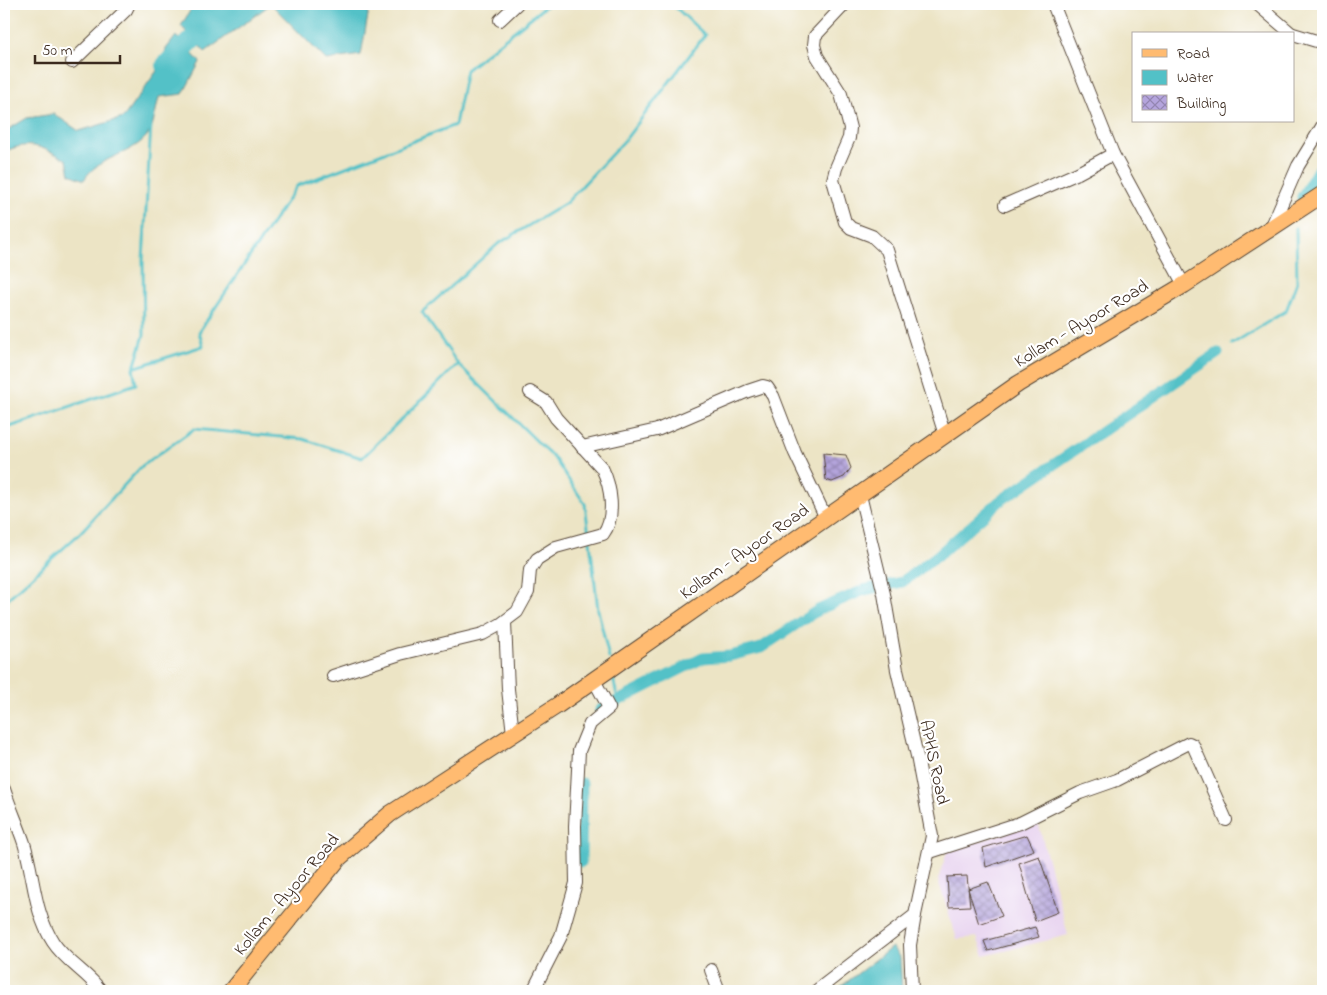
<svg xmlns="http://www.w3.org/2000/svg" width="1327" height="995" font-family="'Indie Flower',sans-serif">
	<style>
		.built { fill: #e7d2ef }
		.water { fill: #52c1c7; stroke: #467672 }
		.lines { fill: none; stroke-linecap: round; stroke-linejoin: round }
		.stream { stroke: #52c1c7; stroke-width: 3 }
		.canal { stroke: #52c1c7; stroke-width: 11 }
		.river { stroke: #52c1c7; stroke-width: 20 }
		.building { fill: url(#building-cross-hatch) }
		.minor-casing { stroke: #564637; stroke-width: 14 }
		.major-casing { stroke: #564637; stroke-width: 18 }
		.minor { stroke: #fff; stroke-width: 12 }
		.major { stroke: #ffbb71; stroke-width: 16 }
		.labels { text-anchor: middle; stroke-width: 4.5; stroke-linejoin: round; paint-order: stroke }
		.street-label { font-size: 18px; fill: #3b2a1e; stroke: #fff }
	</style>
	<defs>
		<pattern id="building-cross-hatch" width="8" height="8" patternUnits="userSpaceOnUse" patternTransform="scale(1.25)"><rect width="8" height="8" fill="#b4a4dc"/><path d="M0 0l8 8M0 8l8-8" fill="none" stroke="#9486b2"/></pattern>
	</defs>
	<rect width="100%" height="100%" fill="#fff"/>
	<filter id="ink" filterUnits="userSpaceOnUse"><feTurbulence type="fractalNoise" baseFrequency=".02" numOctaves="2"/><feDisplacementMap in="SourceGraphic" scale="10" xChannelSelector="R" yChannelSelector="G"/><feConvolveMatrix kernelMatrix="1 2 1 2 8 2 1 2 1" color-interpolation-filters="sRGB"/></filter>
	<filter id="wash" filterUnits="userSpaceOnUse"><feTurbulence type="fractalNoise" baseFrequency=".0096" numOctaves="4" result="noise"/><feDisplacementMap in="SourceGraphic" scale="20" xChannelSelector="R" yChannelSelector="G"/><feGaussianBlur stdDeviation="1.12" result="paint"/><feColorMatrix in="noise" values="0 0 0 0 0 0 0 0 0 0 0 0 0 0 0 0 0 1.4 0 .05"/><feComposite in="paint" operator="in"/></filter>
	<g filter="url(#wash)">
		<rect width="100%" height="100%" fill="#ece4c5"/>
		<path class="built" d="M1038,822L1068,935L984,956L977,937L957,939L938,880L947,852Z"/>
		<g class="water">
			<path d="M194,4H271L205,52L181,26Z"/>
			<path d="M271,4H370L361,55L326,60Z"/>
			<path d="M176,36L200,62L183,94L159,97C156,108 154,129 146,137C128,157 98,156 84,180L70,174L67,160C44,148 30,139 4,152V132L27,118L54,114L79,131L123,118L161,65L166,49Z"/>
			<path d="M892,947L900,958L902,991H835Z"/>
		</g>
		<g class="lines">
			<g class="stream">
				<path d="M1232,344L1286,311L1297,282L1296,228"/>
				<path d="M134,368L144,335L143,260L151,125"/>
				<path d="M4,429L136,384L133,368L203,346L199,332L297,186L455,125L466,70L548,4"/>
				<path d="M589,535L585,504L554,458L458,364L422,312L498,244L566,203L625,140L705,35L672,4"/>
				<path d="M590,541L598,610L609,658"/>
				<path d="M4,602L79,534L142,466L194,429L303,439L362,458L458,364"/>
				<path d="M613,678L618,700"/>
			</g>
			<g class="canal">
				<path d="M1302,197L1323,161"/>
				<path d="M600,710L703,658L730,656L761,648L818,610L864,590L902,582L937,556L1000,501L1218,353"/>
				<path d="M581,862L582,783"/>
			</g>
			<path class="river" d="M166,65L229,4"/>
		</g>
		<g id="blocks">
			<g class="building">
				<path d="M823,453L846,455L851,468L844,477L832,482L826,480Z"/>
				<path d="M1027,835L1034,850L986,867L983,848Z"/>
				<path d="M1039,856L1058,912L1035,921L1019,863Z"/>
				<path d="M967,876L970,906L949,907L947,877Z"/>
				<path d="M988,882L1002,916L979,924L968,889Z"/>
				<path d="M1035,927L1039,937L988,951L984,941Z"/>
			</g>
		</g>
	</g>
	<g filter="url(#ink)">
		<use href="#blocks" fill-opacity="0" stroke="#564637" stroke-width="1"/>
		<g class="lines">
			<defs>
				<g id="minor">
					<path d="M845,4L815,36L814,45L817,56L841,94L850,128L849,138L836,168L833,180L845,222L851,228L872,236L887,250L945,435"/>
					<path d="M1053,4L1113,154L1184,285"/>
					<path d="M1257,4L1292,34"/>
					<path d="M500,20L517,4"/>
					<path d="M1293,34L1323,43"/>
					<path d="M72,62L126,10L129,4"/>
					<path d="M1005,205L1078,173L1113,154"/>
					<path d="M1271,228L1298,166L1323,125"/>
					<path d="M582,447L657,430L748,391L763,386L767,387L773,396L795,453L826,518"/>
					<path d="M505,622L508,689L513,734"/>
					<path d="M333,676L400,654L483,634L501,624L517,612L528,592L530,570L537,559L556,547L603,534C616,517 611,486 602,468L556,418L546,402L530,392"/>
					<path d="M4,789C10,808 18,825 24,843C34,876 34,913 53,942C66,962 87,972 101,991"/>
					<path d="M930,852L1020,823L1080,793L1117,780L1189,743L1193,745L1226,820"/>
					<path d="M711,970L719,991"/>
					<path d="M533,991L561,936L576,883L575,826L579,751L590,724L609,708L594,680"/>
					<path d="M816,991L915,915L932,836L917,756L897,670L884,594L860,495"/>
					<path d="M912,991L910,945L915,915"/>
				</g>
				<path id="major" d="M231,991L339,858L390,814L558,705L1018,384L1184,285L1323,194"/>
			</defs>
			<use href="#minor" class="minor-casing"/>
			<use href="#major" class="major-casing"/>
			<use href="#minor" class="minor"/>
			<use href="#major" class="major"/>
		</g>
	</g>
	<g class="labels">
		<g class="street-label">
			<text transform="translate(1081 323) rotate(-31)" y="6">Kollam - Ayoor Road</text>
			<text transform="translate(744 551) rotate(-35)" y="6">Kollam - Ayoor Road</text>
			<text transform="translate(935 762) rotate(78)" y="6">APHS Road</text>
			<text transform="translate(286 894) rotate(-50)" y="6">Kollam - Ayoor Road</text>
		</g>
	</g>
	<rect width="1327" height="995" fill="none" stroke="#fff" stroke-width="20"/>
	<rect x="1132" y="32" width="162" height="90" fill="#ffffff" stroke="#b1aaa5"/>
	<rect x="1142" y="49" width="25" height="8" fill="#ffbb71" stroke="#b1aaa5"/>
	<text x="1177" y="58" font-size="15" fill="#3b2a1e">Road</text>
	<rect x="1142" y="70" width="25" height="15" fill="#52c1c7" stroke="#b1aaa5"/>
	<text x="1177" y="82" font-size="15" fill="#3b2a1e">Water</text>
	<rect x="1142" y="95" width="25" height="15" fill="url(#building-cross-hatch)" stroke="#b1aaa5"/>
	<text x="1177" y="108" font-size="15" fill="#3b2a1e">Building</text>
	<path d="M35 55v8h85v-8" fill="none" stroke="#3b2a1e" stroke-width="2.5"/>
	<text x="42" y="55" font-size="15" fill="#3b2a1e" stroke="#ffffff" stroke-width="4" paint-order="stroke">50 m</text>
</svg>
